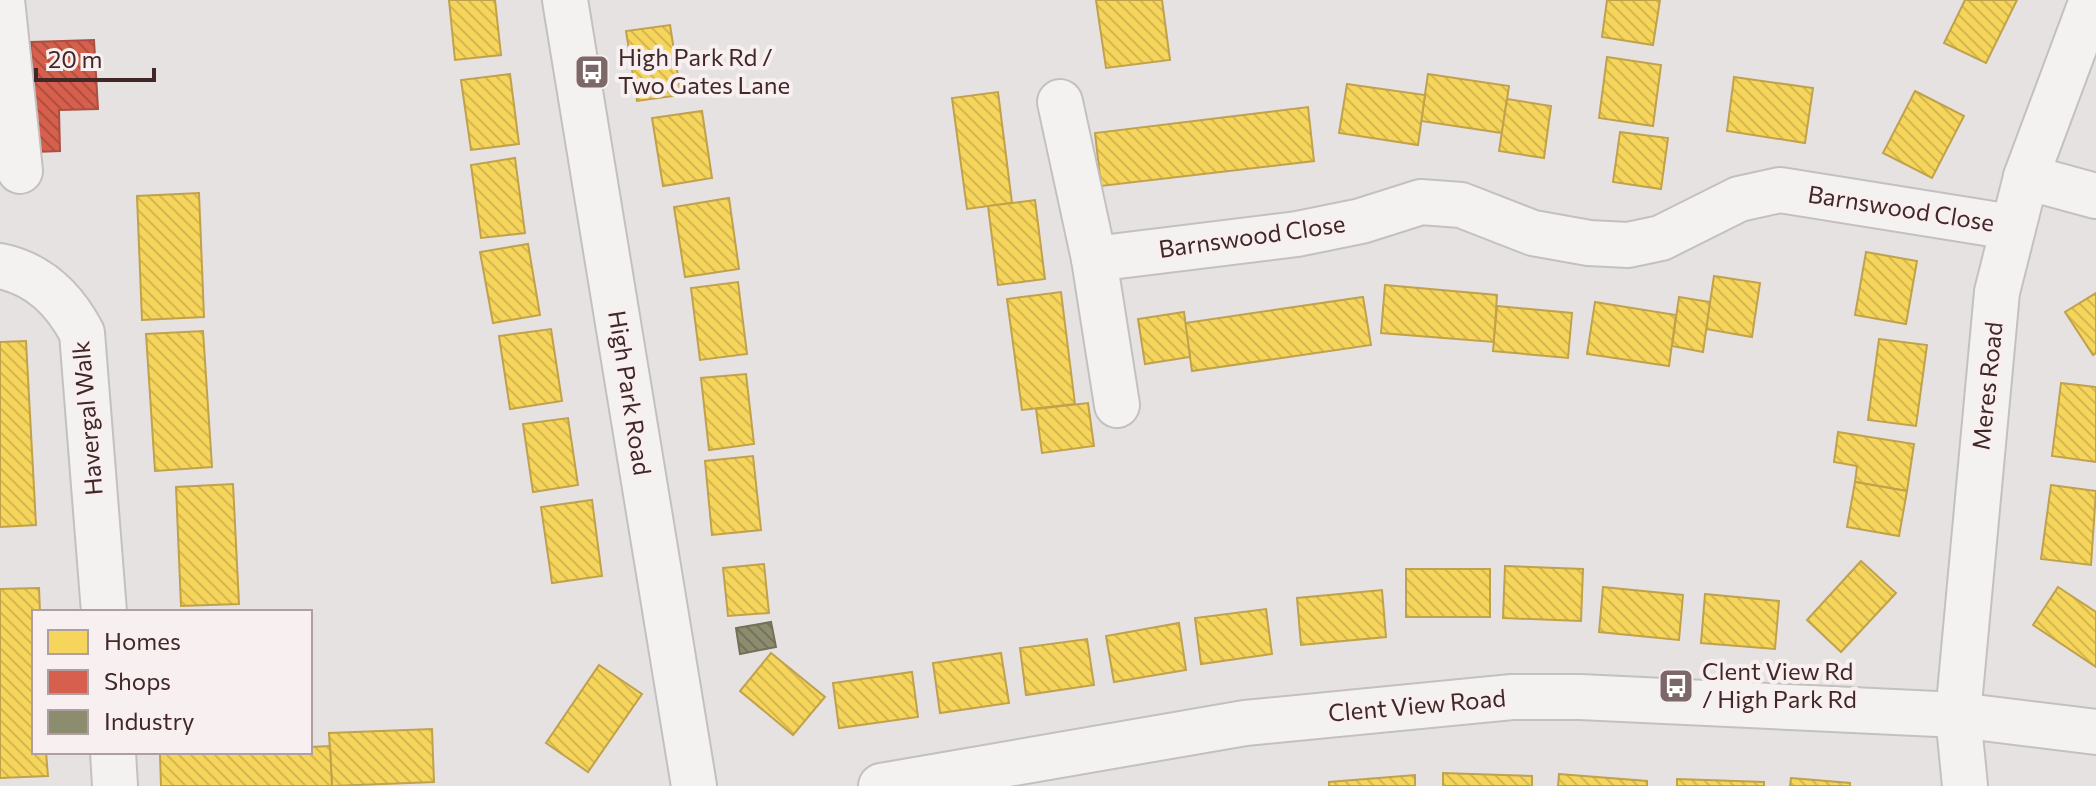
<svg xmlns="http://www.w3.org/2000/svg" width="2096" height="786" font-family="Commissioner,sans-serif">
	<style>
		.homes { fill: url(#homes-back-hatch); stroke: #c0a14c; stroke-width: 2 }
		.shops { fill: url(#shops-back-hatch); stroke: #aa4f42; stroke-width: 2 }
		.industry { fill: url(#industry-back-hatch); stroke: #766e59; stroke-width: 2 }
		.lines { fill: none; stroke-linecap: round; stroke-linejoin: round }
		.minor-casing { stroke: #c5c0c0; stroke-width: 48 }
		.minor { stroke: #f4f1f1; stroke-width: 44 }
		.labels { text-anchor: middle; stroke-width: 8; stroke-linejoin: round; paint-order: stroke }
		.poi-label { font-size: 24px; fill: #422727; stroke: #f7eff0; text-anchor: start }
		.street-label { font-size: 24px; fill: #422727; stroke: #f7eff0 }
	</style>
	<defs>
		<pattern id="homes-back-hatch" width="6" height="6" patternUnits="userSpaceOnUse" patternTransform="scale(2)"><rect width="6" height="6" fill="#f6d55c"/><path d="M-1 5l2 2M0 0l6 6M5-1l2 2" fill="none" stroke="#d4b750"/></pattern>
		<pattern id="shops-back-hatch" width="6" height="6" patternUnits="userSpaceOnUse" patternTransform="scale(2)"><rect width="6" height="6" fill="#d6604d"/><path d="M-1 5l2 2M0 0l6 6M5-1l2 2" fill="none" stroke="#af4f40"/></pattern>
		<pattern id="industry-back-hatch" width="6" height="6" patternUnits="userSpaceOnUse" patternTransform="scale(2)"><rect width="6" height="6" fill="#8c8c6e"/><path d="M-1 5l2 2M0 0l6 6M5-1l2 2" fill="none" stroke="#74725a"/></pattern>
	</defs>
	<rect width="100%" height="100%" fill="#e7e2e2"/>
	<g class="homes">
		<path d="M449,0H495L501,55L455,60Z"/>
		<path d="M1096,0H1162L1170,60L1106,68Z"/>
		<path d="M1607,0H1660L1653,45L1602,37Z"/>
		<path d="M1965,0H2017L1986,63L1944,43Z"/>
		<path d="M670,25L681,95L637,101L626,31Z"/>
		<path d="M1607,57L1661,65L1653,126L1599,118Z"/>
		<path d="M510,74L519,144L471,150L461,80Z"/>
		<path d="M1428,74L1509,86L1502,133L1421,121Z"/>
		<path d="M1734,77L1813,88L1805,143L1727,131Z"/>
		<path d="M1347,84L1425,95L1418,145L1339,133Z"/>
		<path d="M1915,91L1964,116L1932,178L1883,153Z"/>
		<path d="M998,92L1012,203L967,209L952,98Z"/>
		<path d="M1507,99L1551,106L1544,158L1499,151Z"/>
		<path d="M1308,107L1314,161L1101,186L1095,133Z"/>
		<path d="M702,111L712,178L663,186L652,118Z"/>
		<path d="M1620,132L1668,138L1661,189L1613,182Z"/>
		<path d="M515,158L525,233L481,238L471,165Z"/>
		<path d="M199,193L204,317L142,320L137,196Z"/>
		<path d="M729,198L739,269L685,277L674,207Z"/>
		<path d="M1035,200L1045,279L998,285L988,206Z"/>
		<path d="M528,244L540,315L493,323L480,252Z"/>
		<path d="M1866,252L1917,261L1906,324L1855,315Z"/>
		<path d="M1714,276L1760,283L1752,337L1706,329Z"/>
		<path d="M738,282L747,354L700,360L691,288Z"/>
		<path d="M1385,285L1497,295L1494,342L1381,333Z"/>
		<path d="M1061,292L1075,404L1022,410L1007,299Z"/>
		<path d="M2096,293V353L2093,355L2065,312Z"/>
		<path d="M1363,297L1371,345L1192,371L1185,323Z"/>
		<path d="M1679,297L1710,302L1703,352L1672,346Z"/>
		<path d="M1595,302L1676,315L1669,366L1587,354Z"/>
		<path d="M1497,306L1572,313L1568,358L1493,351Z"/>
		<path d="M1184,312L1190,357L1145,364L1138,319Z"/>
		<path d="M551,329L562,401L510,409L499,336Z"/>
		<path d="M203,331L212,467L155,471L146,334Z"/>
		<path d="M1879,339L1927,345L1916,426L1868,420Z"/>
		<path d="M26,341L36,525L0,527V342Z"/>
		<path d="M746,374L754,444L709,450L701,378Z"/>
		<path d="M2061,383L2096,387V462L2052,456Z"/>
		<path d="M1088,403L1094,446L1042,453L1036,409Z"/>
		<path d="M568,418L578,485L533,492L523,424Z"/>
		<path d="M1838,432L1914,444L1907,491L1855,482L1857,466L1834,462Z"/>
		<path d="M753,456L761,530L712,535L705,461Z"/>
		<path d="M1855,482L1907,491L1899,536L1847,527Z"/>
		<path d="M233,484L239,604L181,606L176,487Z"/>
		<path d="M2051,485L2096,491L2091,565L2041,559Z"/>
		<path d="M592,500L602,576L552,583L541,507Z"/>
		<path d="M1861,561L1896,593L1841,652L1807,620Z"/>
		<path d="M764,564L769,613L728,616L723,568Z"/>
		<path d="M1505,566L1583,569L1581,621L1503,618Z"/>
		<rect x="1406" y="569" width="84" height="48"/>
		<path d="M1603,587L1683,595L1679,640L1599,632Z"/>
		<path d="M2058,587L2096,612V667L2033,625Z"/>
		<path d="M39,588L40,612H34V752H46L48,776L0,778V589Z"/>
		<path d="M1382,590L1386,637L1301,645L1297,598Z"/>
		<path d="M1705,594L1779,601L1775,649L1701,643Z"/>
		<path d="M1266,609L1272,654L1201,664L1195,618Z"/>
		<path d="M1179,623L1186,670L1114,682L1106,636Z"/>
		<path d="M1087,639L1094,685L1026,695L1020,648Z"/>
		<path d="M771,653L825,697L793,735L740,691Z"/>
		<path d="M1001,653L1009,703L940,713L933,663Z"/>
		<path d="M599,665L642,694L588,772L546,743Z"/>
		<path d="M912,672L918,717L839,728L833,683Z"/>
		<path d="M432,729L434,782L332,786L329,733Z"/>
		<path d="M330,746L332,786H161L160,754L310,752V747Z"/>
		<path d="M1443,773L1532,776V786H1443Z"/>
		<path d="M1559,774L1647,781V786H1558Z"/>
		<path d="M1415,775V786H1329V782Z"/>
		<path d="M1791,778L1850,783V786H1790Z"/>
		<path d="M1677,779L1764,782V786H1677Z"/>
	</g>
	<path class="shops" d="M94,40L98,109L59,110L60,151L35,152L31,42Z"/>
	<path class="industry" d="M771,622L776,647L740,654L736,628Z"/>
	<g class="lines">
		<defs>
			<g id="minor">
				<path d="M2,0L20,171"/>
				<path d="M565,0L694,786"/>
				<path d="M1060,102L1094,259L1117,405"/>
				<path d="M2026,177L2096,196"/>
				<path d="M1094,259L1297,234L1361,221L1421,202L1461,205L1533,233L1589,243L1628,245L1661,238L1739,199L1780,190L2011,227"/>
				<path d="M0,266C39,274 64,299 82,333L104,612"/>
				<path d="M113,752L115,786"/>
				<path d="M881,786L1245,723L1512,697H1580L1958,715L2096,732"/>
				<path d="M1965,786L1958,715L1997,292L2026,177L2092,0"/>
			</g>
		</defs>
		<use href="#minor" class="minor-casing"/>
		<use href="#minor" class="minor"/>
	</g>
	<defs>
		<symbol id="bus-square" viewBox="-11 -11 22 22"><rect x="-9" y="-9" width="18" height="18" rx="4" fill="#7c6868" stroke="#f7eff0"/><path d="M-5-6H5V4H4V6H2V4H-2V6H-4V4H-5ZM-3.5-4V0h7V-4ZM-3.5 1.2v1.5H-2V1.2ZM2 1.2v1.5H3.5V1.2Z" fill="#fff"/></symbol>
	</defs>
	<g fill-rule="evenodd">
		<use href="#bus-square" x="572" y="52" width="40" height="40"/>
		<use href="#bus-square" x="1656" y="666" width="40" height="40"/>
	</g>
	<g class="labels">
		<g class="poi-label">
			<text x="618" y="66">High Park Rd /<tspan x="618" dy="28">Two Gates Lane</tspan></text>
			<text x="1702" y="680">Clent View Rd<tspan x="1702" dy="28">/ High Park Rd</tspan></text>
		</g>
		<g class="street-label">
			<text transform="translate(1901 209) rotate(9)" y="8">Barnswood Close</text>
			<text transform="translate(1252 237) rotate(-8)" y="8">Barnswood Close</text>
			<text transform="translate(1988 386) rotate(-84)" y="8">Meres Road</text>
			<text transform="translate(629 393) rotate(81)" y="8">High Park Road</text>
			<text transform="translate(88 418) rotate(-95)" y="8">Havergal Walk</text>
			<text transform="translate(1417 706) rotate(-5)" y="8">Clent View Road</text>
		</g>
	</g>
	<rect x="32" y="610" width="280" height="144" fill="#f7eff0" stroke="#af9fa0" stroke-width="2"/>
	<rect x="48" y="630" width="40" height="24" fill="#f6d55c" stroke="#af9fa0" stroke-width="2"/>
	<text x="104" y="650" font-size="24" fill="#422727">Homes</text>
	<rect x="48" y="670" width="40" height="24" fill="#d6604d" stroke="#af9fa0" stroke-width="2"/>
	<text x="104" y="690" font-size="24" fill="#422727">Shops</text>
	<rect x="48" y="710" width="40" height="24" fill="#8c8c6e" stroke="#af9fa0" stroke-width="2"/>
	<text x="104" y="730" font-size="24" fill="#422727">Industry</text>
	<path d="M36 68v12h118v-12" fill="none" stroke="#422727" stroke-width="4"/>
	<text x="48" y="68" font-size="24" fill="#422727" stroke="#f7eff0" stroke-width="6" paint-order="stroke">20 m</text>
</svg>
